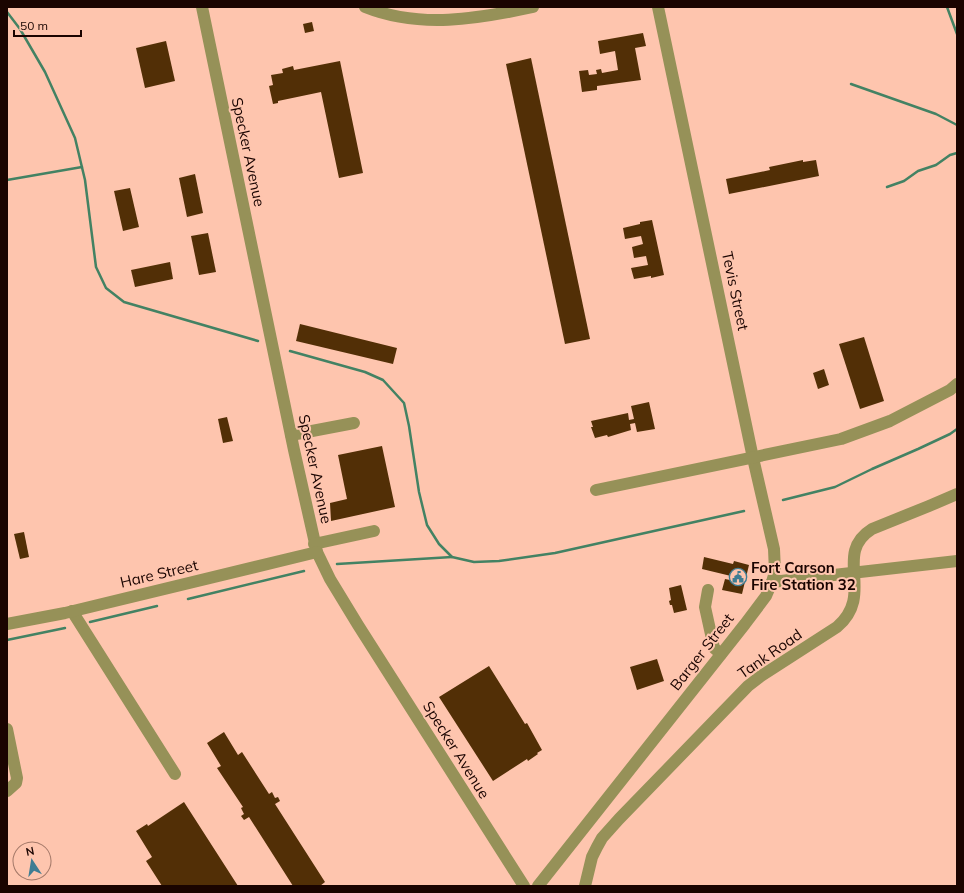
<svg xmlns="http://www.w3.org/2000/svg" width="964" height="893" font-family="Mulish,sans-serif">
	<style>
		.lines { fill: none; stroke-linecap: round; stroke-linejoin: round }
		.stream { stroke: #438263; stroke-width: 2.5 }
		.building { fill: #522f06 }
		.minor { stroke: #969158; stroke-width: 12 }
		.labels { text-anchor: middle; stroke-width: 4; stroke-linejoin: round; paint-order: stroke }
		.street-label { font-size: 15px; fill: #1a0400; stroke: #fec5ae }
		.poi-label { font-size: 15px; font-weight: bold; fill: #1a0400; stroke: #fec5ae; text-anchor: start }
	</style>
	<rect width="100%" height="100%" fill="#fec5ae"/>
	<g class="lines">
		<g class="stream">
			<path d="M947,7L957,34"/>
			<path d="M7,12L20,29L45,72L75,138L85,180L96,267L106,288L124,302L258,341"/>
			<path d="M851,84L936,114L957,125"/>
			<path d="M7,180L82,167"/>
			<path d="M887,187L904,181L918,171L936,165L950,155L957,153"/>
			<path d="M290,351L365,372L383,380L404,403L409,426L419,492L427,525L439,544L452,557L474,562L499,561L555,553L744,511"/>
			<path d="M783,500L835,487L872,469L918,449L950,434L957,429"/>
			<path d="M337,564L452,557"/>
			<path d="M188,599L304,571"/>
			<path d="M90,622L157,606"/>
			<path d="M7,640L65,628"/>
		</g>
	</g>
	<g class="building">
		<path d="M312,22L314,31L305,33L303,24Z"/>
		<path d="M643,33L646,46L635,48L641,80L597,86V90L582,92L579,71L588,70L589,75L597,74L596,70L601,69L602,73L618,70L615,51L600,54L598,41Z"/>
		<path d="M166,41L175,81L145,88L136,48Z"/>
		<path d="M531,58L590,339L565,344L506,64Z"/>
		<path d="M340,61L363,173L339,178L321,92L278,101V103L273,104L269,86L273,85L271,75L283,73L282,69L293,66L294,70Z"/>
		<path d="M803,160V162L816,160L819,176L729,194L726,179L770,170L769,167Z"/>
		<path d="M195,174L203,213L187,217L179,178Z"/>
		<path d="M130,188L139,227L123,231L114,191Z"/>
		<path d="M652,220L664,275L651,278V276L634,279L631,268L648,265L646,256L634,258L632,247L643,244L641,236L625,239L623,228L640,224V222Z"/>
		<path d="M208,233L216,272L199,275L191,236Z"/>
		<path d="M170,262L173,279L135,287L131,270Z"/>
		<path d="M300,324L397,348L393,364L296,341Z"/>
		<path d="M864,337L884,401L860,409L839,344Z"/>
		<path d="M824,369L829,385L818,389L813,373Z"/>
		<path d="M649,402L655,429L637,432L635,423L630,424L631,430L608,437L607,435L595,438L591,427H593L591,421L628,413L629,420L634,419L631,406Z"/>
		<path d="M227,417L233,441L223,443L218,419Z"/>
		<path d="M382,446L395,507L331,521L330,503L347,499L338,455Z"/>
		<path d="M24,532L29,557L20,559L14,534Z"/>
		<path d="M704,557L733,564L734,561L749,565L742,594L722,590L725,579L730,580L731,576L702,569Z"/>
		<path d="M681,585L687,610L674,613L672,605H670L669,601L671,600L669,588Z"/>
		<path d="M657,659L664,681L637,690L630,667Z"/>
		<path d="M489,666L525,724L527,723L542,750L537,753L538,754L528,761L527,759L493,781L439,697Z"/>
		<path d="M224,732L238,755L242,752L269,794L272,792L275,798L278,797L280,801L275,804L325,882L320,886H293L249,817L244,820L241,816L244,814L241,808L243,807L217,768L221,766L207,743Z"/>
		<path d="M184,802L238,886H162L146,861L152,857L136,831L147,824L148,826Z"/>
	</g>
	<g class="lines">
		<g class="minor">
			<path d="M202,7L294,450L317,552L330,579L358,625L524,886"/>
			<path d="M365,7C420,29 477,19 533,7"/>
			<path d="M658,7L753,458L774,549L775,572L772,582"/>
			<path d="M291,435L354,423"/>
			<path d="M596,490L841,439L890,421L950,390L957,384"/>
			<path d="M314,544L374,531"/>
			<path d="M708,590L705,607L714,648L721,654"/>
			<path d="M72,611L175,774"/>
			<path d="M7,624L65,613L317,552"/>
			<path d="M7,729L17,778L16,783L7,791"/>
			<path d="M538,886L745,624L766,596L772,582L957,561"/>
			<path d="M585,886L592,857L597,847L602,838L619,819L748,686L761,676L837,627C876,594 832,554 872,529L929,506L957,494"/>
		</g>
	</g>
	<defs>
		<symbol id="civic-ring" viewBox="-11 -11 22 22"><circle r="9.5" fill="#fec5ae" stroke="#3f7d93" stroke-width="1.5"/><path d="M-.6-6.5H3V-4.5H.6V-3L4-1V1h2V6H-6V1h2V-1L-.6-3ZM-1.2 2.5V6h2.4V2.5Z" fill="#3f7d93"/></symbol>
	</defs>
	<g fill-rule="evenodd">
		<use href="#civic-ring" x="728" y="567" width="20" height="20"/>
	</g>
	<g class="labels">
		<g class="street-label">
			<text transform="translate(248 152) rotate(78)" y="5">Specker Avenue</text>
			<text transform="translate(735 291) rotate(78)" y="5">Tevis Street</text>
			<text transform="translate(315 469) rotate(78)" y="5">Specker Avenue</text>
			<text transform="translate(159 574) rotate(-13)" y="5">Hare Street</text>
			<text transform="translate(702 652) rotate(-52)" y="5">Barger Street</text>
			<text transform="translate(770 654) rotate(-35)" y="5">Tank Road</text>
			<text transform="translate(456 750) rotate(58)" y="5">Specker Avenue</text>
		</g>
		<g class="poi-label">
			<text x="751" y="573">Fort Carson<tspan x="751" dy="17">Fire Station 32</tspan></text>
		</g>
	</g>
	<rect width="964" height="893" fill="none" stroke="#1a0400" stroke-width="16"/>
	<g transform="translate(32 861) rotate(348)"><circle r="19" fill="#fec5ae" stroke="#a37868"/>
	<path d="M0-3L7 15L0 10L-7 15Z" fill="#3f7d93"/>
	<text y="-6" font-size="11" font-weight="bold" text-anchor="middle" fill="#1a0400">N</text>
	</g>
	<path d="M14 30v6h67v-6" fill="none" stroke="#1a0400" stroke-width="2"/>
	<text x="20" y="30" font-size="12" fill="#1a0400" stroke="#fec5ae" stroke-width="3" paint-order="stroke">50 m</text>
</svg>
